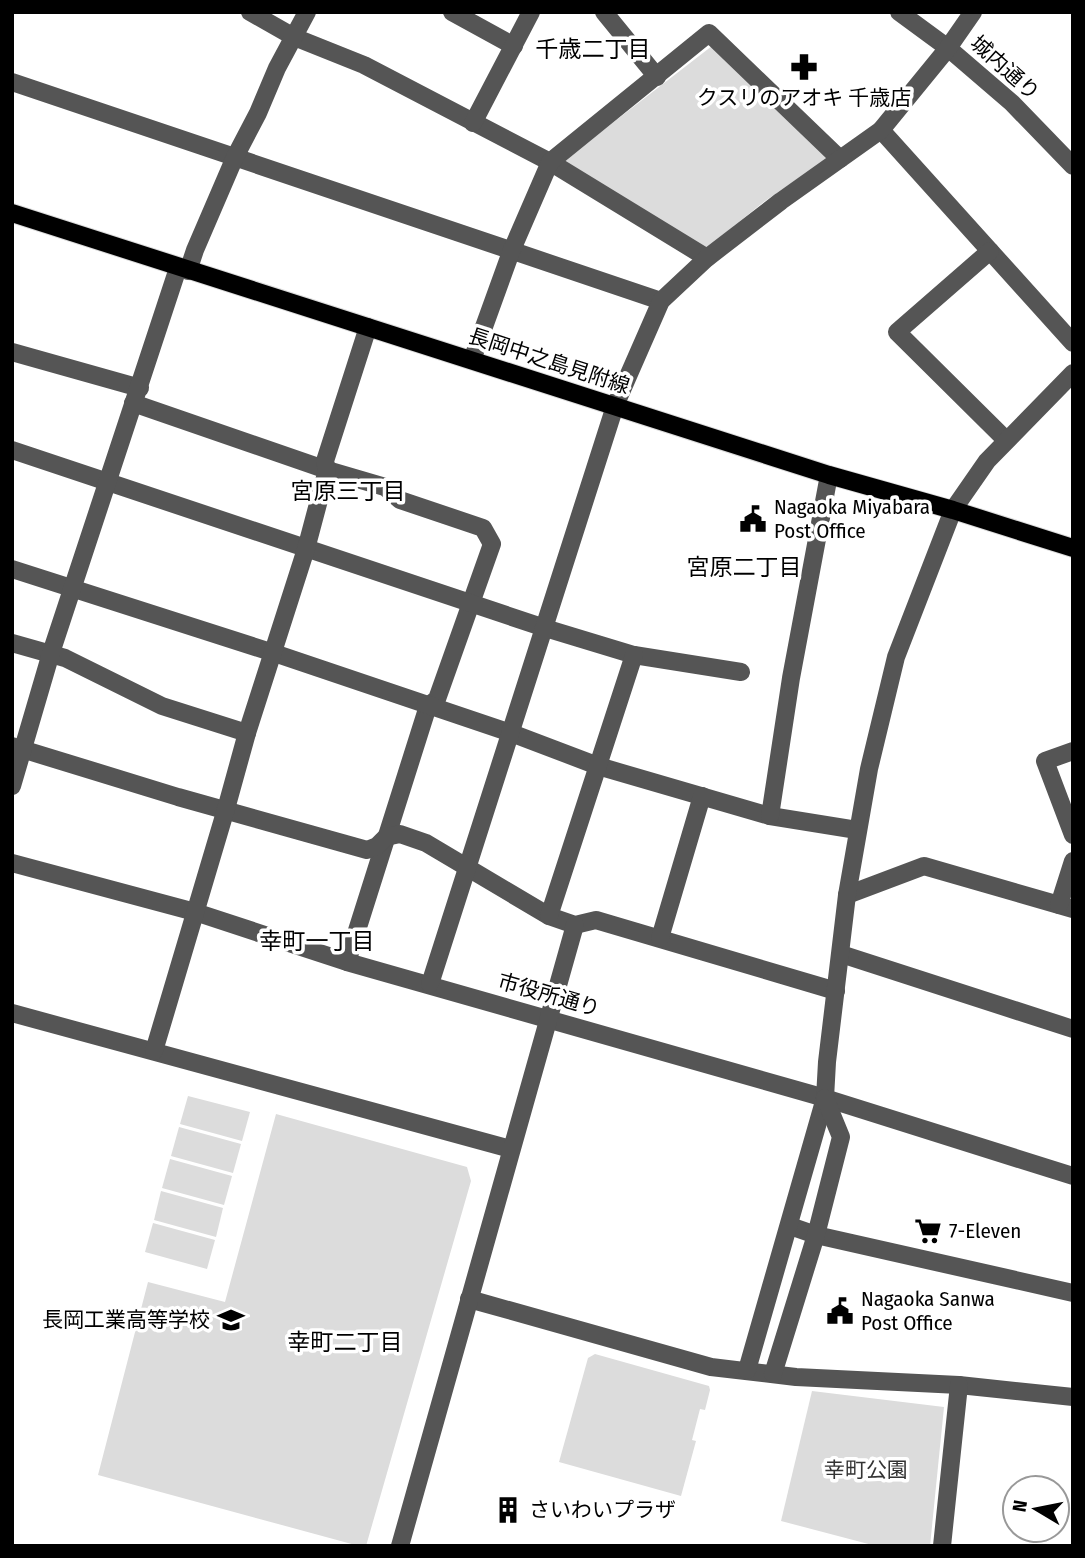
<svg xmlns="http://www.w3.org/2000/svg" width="1085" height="1558" font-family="'Fira Sans Condensed','Noto Sans JP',sans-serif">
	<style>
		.green { fill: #dcdcdc }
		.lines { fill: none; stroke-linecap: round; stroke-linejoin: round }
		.major-casing { stroke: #dbdbdb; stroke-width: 20 }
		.minor { stroke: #555; stroke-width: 18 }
		.major { stroke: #000; stroke-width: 18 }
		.labels { text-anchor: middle; stroke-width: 7; stroke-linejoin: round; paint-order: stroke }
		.street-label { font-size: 21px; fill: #000; stroke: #fff }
		.poi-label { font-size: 21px; fill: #000; stroke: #fff; text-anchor: start }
		.park-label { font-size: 21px; fill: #333; stroke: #fff }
		.neighbourhood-label { font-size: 23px; fill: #000; stroke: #fff }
	</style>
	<rect width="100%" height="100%" fill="#fff"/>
	<g class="green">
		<path d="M712,46L828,158L765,201L704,250L562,162Z"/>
		<path d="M188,1096L250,1112L242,1141L180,1124Z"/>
		<path d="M276,1114L467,1167L471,1181L366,1546H359L98,1475L148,1282L225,1302Z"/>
		<path d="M179,1127L241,1144L233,1173L171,1156Z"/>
		<path d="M170,1159L232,1176L224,1205L162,1188Z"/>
		<path d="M161,1191L223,1208L216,1237L154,1220Z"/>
		<path d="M153,1223L215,1240L207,1269L145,1252Z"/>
		<path d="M595,1354L709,1386L710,1390L705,1410L700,1409L692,1440L696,1441L681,1496L559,1462L588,1358Z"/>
		<path d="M812,1391L944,1407L930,1546H876L781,1521Z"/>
	</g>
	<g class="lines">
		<defs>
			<path id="major" d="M12,213L829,475L953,510L1073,548"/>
		</defs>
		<use href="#major" class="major-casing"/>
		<g class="minor">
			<path d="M250,12L294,37L364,65L550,162L707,258"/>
			<path d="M452,12L514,46"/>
			<path d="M604,12L657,77"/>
			<path d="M899,12L948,48L1012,103L1073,166"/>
			<path d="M12,82L661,301"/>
			<path d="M473,123L531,12"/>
			<path d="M881,130L1073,343"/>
			<path d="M990,251L897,332L1006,440"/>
			<path d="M188,271L195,250L235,157L258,113L277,68L307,12"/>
			<path d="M12,352L140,388"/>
			<path d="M472,360L511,252L550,162L709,33L840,159"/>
			<path d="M133,403L327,470L385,487L400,500L483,528L492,544L437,699L428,706L347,962"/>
			<path d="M12,450L545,628L634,655L741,672"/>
			<path d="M12,569L274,653L511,733L598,766L770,816L857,830"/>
			<path d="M12,643L65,658L162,706L247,733"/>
			<path d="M12,746L178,797L367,850L377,846L386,837L400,834L426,843L549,916L575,925L596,920L836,991"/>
			<path d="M1073,751L1045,761L1073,835"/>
			<path d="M12,786L51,653L178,268"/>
			<path d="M770,816L791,678L829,475"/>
			<path d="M12,863L195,912L347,962L825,1098L1073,1176"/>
			<path d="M847,895L924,866L1073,909"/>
			<path d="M1059,905L1073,861"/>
			<path d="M549,916L634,655"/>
			<path d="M660,938L702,796"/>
			<path d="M841,954L1073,1029"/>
			<path d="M430,984L615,406L661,301L707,258L781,201L881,130L948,48L973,12"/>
			<path d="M12,1013L511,1149"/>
			<path d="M154,1051L226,809L247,733L306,549L327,470L325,461L368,327"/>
			<path d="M790,1226L816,1235L1073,1293"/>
			<path d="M469,1299L711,1367L796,1377L959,1385L1073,1397"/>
			<path d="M747,1370L825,1098L827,1062L847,895L869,769L896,657L953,510L987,461L1073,373"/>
			<path d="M773,1374L816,1235L841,1137L825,1098"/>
			<path d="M400,1546L575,925"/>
			<path d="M942,1546L959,1385"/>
		</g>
		<use href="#major" class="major"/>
	</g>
	<defs>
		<symbol id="pharmacy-bare" viewBox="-9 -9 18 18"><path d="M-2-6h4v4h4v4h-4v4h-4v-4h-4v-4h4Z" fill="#000" stroke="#fff" stroke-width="2.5" paint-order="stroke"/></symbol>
		<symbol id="civic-bare" viewBox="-9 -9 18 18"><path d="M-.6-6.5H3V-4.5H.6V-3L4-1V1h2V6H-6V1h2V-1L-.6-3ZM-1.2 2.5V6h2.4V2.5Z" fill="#000" stroke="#fff" stroke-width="2.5" paint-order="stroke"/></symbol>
		<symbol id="supermarket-bare" viewBox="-9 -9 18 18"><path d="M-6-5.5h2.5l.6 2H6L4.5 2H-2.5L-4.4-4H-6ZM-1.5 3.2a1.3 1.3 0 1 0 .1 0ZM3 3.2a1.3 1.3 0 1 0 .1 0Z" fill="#000" stroke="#fff" stroke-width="2.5" paint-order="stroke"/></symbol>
		<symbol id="school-bare" viewBox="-9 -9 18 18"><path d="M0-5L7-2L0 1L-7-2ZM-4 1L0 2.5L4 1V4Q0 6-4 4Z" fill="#000" stroke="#fff" stroke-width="2.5" paint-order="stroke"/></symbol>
		<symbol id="building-bare" viewBox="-9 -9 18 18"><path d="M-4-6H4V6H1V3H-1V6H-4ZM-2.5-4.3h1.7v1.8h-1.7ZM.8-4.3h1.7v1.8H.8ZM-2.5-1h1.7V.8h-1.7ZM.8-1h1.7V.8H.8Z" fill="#000" stroke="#fff" stroke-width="2.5" paint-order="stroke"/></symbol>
	</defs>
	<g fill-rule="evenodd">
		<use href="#pharmacy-bare" x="785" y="48" width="38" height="38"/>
		<use href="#civic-bare" x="734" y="500" width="38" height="38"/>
		<use href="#supermarket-bare" x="909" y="1212" width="38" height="38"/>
		<use href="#civic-bare" x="821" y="1292" width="38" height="38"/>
		<use href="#school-bare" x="212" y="1301" width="38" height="38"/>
		<use href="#building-bare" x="489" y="1491" width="38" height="38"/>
	</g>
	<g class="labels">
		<g class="street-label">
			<text transform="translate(1005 68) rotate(42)" y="7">城内通り</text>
			<text transform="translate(549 361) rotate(18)" y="7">長岡中之島見附線</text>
			<text transform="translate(549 995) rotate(16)" y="7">市役所通り</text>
		</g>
		<g class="poi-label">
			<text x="804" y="105" text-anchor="middle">クスリのアオキ 千歳店</text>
			<text x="774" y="514">Nagaoka Miyabara<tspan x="774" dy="24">Post Office</tspan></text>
			<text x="949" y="1238">7-Eleven</text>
			<text x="861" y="1306">Nagaoka Sanwa<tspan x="861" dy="24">Post Office</tspan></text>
			<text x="210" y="1327" text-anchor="end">長岡工業高等学校</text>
			<text x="529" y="1517">さいわいプラザ</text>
		</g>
		<g class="park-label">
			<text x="866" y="1477">幸町公園</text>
		</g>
		<g class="neighbourhood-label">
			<text x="593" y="57">千歳二丁目</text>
			<text x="348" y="499">宮原三丁目</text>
			<text x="744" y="575">宮原二丁目</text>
			<text x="317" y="949">幸町一丁目</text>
			<text x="345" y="1350">幸町二丁目</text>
		</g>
	</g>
	<rect width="1085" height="1558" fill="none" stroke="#000000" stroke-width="28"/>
	<g transform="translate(1036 1509) rotate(280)"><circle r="33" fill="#ffffff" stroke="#999999" stroke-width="2"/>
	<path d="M0-5L12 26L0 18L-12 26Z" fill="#000000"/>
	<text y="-10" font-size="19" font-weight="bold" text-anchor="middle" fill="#000000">N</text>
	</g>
</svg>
